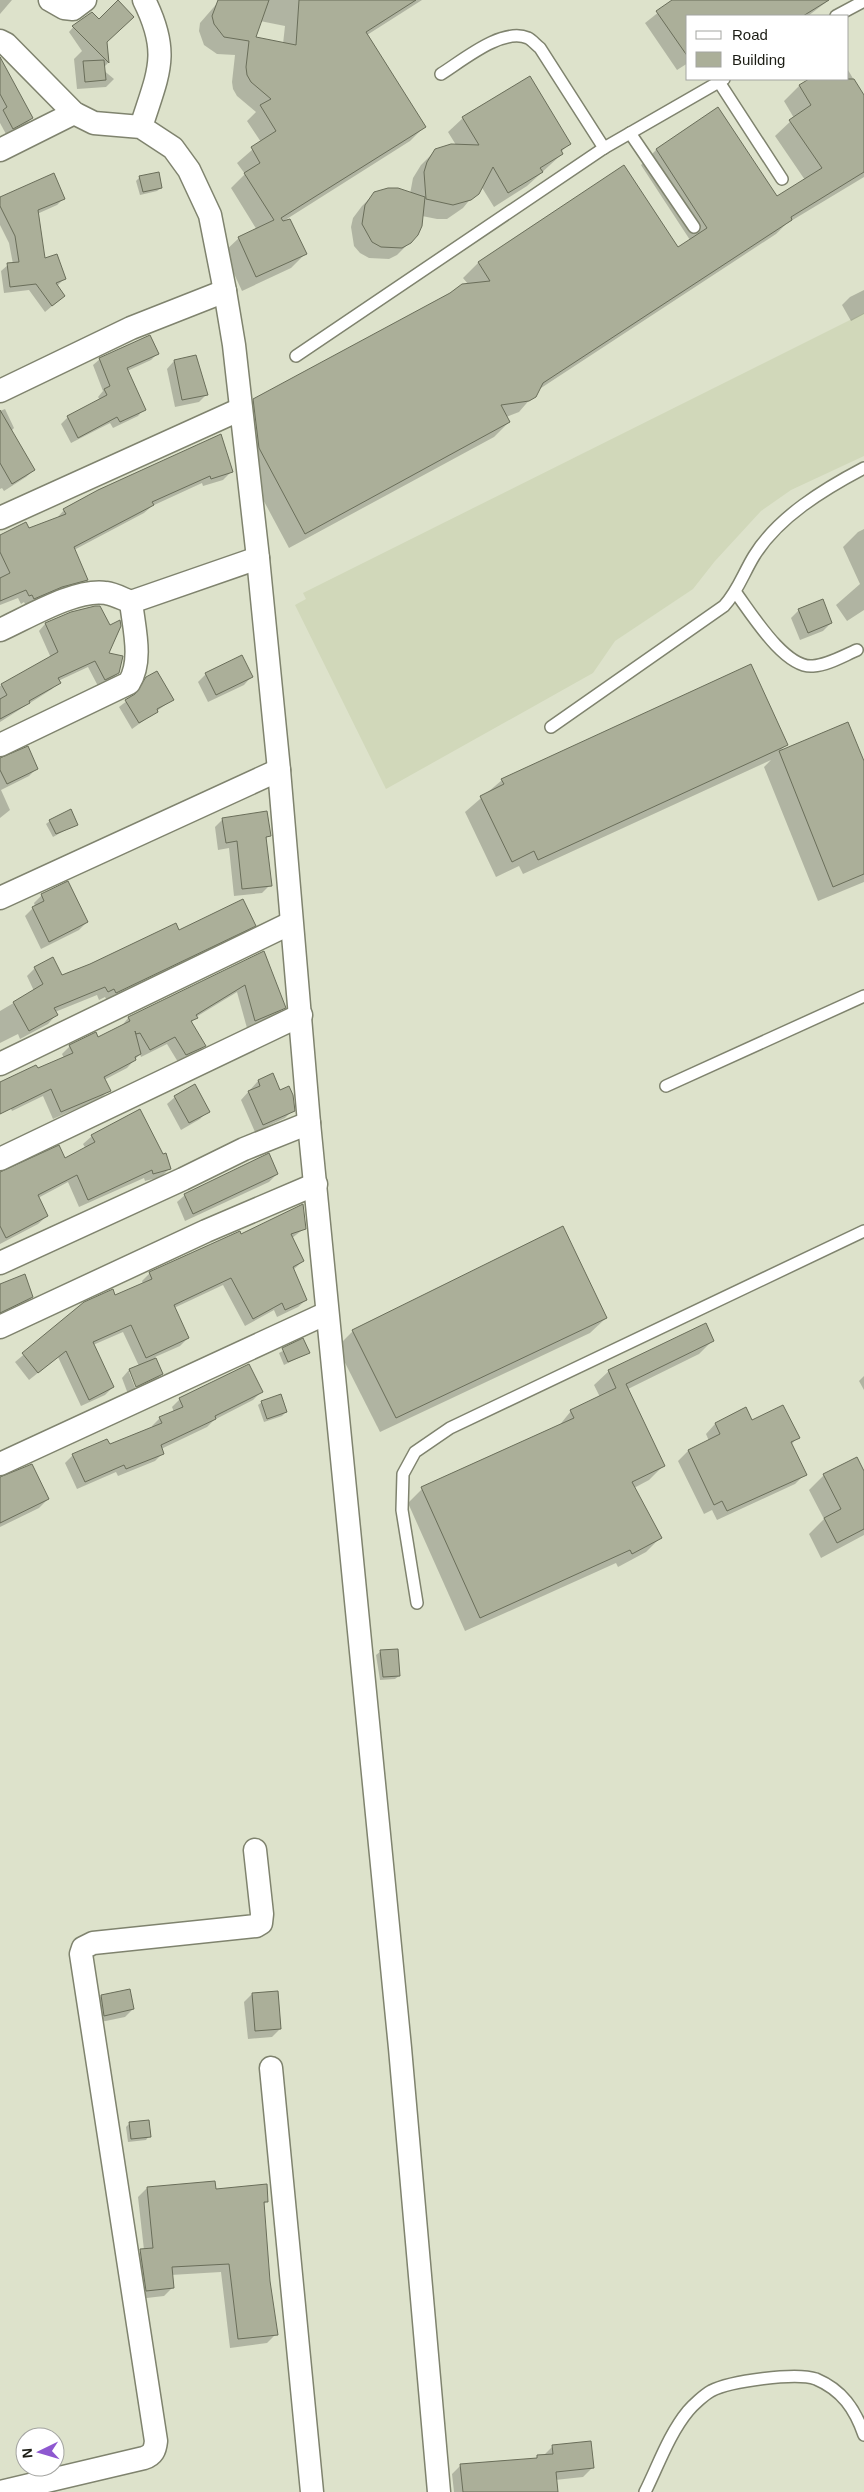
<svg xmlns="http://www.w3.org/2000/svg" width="864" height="2492" font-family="Helvetica,sans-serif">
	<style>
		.built { fill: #d1d8ba }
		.shadow { fill: #0003; fill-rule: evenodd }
		.building { fill: #abaf99; stroke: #6a6e5a }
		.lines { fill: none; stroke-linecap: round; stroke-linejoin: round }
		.service-casing { stroke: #7f836e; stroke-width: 14 }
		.minor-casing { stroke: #7f836e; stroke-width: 25 }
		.service { stroke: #fff; stroke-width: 11 }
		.minor { stroke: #fff; stroke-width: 22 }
	</style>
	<rect width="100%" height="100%" fill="#dde2cb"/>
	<path class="built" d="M864,313V456L791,490L761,511L715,561L693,589L615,641L593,673L386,789L295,605L306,599L303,593Z"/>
	<g class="shadow">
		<path d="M0,0H12L0,14Z"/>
		<path d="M220,0H422L367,35L424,127L410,141L282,222L305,254L291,268L242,291L224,252L239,238L257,230L231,188L245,174L237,163L261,142L247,121L256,112L237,96L233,89L232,82L235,55L217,54L204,45L199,31L200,23ZM260,21L285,26L283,44L255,38Z"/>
		<path d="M674,0H829L808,16H688V63L677,70L645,23Z"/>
		<path d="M76,24L106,42L108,63L102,69L114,79L106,87L77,89L74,59L82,51L69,32Z"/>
		<path d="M0,60L32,118L25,125L6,134L0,123Z"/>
		<path d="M848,70L864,97V177L786,224L776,234L538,390L519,412L506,417L509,422L494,437L289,548L244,464L239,416L254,400L468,284L463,278L478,263L678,249L690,240L641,165L656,150L718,109L776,197L805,180L775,136L794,118L784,101L799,86L811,79H848Z"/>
		<path d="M463,118L569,144L561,152L562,154L527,186L494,207L481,186L463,208L447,219H437L422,216L417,235L397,255L389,259L369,258L360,253L354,246L351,227L353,218L362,206L374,194H410L413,178L421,165L436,150L456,145L448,132Z"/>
		<path d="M140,177L161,188L157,191L140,195L136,181Z"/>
		<path d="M0,199H63L57,205L37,214L44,260L64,279L57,286L64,296L45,312L29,290L4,293L1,271L8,265L13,264L9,243L0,225Z"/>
		<path d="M864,290V314L851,321L842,305L850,297Z"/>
		<path d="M157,354L151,360L127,371L144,409L138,416L113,428L110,423L71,443L61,424L68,417L100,400L98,397L103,391L93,365L100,359Z"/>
		<path d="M174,361L207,394L199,402L175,407L167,369Z"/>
		<path d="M5,409L14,428L11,431L34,470L26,477L4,491L2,488L0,489V411Z"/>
		<path d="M231,472L223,480L203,486L202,483L152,506L144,513L74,550L86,580L78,588L26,606L24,602L21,604L18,598L0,605V536L28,530L56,519L64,510L99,491Z"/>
		<path d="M864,529V610L847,621L836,605L860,584L843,547L858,532Z"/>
		<path d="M799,610L831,623L823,631L800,640L791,618Z"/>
		<path d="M45,624L108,654L118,673L111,680L98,686L88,667L58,681L52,689L0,722V686L51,658L39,631Z"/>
		<path d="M206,674L251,677L244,685L208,702L198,682Z"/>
		<path d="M147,678L172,700L132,729L119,707L132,697Z"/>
		<path d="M848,724L864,764V882L818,901L764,767L771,760L523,874L519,866L496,877L465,812L502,780L786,745L779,752Z"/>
		<path d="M0,760L37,768L29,776L1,790L10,810L0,818Z"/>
		<path d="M223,819L269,835L265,840L270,885L262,893L234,896L229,848L218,850L215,827Z"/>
		<path d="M50,821L76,824L53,837L46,824Z"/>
		<path d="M42,895L87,922L79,930L41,949L25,916L35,906L34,903Z"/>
		<path d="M254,925L246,934L107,1001L105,997L99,1000L97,995L55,1012L56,1015L48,1024L20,1039L18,1034L0,1043V1011L34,991L27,976L35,968L62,976L179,931Z"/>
		<path d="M264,952L284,1008L276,1015L247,1028L237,992L196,1017L191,1023L205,1046L197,1053L178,1062L167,1044L141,1057L140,1054L127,1068L104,1080L109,1090L101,1098L53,1119L43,1096L12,1111L1,1087L64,1058L62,1054L70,1046L98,1039L121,1027L128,1018Z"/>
		<path d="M273,1075L279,1091L293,1110L285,1118L255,1132L241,1100L258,1081Z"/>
		<path d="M175,1097L208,1111L200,1119L181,1130L167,1104Z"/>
		<path d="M92,1136L169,1169L161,1177L145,1181L144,1178L79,1207L68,1182L38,1198L47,1216L38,1224L0,1244V1172L65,1160L86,1149L83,1144Z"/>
		<path d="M277,1174L269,1182L185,1221L177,1202L185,1195Z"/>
		<path d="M305,1228L292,1238L303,1261L293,1270L306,1300L298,1307L277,1317L274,1310L245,1326L223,1285L174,1308L188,1338L180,1346L155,1357L162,1374L154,1382L138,1389L131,1372H129L136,1390L128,1394L122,1378L129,1370L139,1366L123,1332L93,1345L113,1387L105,1395L81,1406L58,1357L29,1380L15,1362L85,1303L115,1297L143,1284L142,1281L150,1273L240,1235Z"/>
		<path d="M0,1286L32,1297L24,1305L0,1316Z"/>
		<path d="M606,1318L590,1333L380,1432L337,1347L353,1331Z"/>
		<path d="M303,1340L308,1353L284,1365L279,1353Z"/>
		<path d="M713,1340L699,1354L628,1389L663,1466L649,1480L634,1488L660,1538L646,1552L618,1567L616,1563L465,1631L408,1503L422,1489L558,1427L571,1411L600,1397L594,1385L609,1371Z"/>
		<path d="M864,1376V1390L859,1381Z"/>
		<path d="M261,1392L253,1400L214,1420L207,1427L161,1449L163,1453L155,1461L118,1476L116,1472L77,1489L65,1463L73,1455L109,1446L153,1428L152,1426L160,1418L174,1412L172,1407L180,1399Z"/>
		<path d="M262,1402L286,1412L282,1416L264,1422L258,1405Z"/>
		<path d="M746,1409L752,1422L798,1437L791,1445L805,1474L795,1484L717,1520L712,1510L704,1514L678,1461L688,1451L709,1441L706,1434L715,1424Z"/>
		<path d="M864,1474V1535L821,1558L809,1534L824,1519L809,1490L824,1475Z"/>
		<path d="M0,1478L48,1499L39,1508L0,1527Z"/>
		<path d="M397,1650L399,1676L395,1679L380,1680L376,1655L380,1652Z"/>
		<path d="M252,1994L280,2029L272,2037L248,2039L244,2002Z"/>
		<path d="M101,1996L133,2009L125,2017L96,2023L93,2004Z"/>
		<path d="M130,2123L149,2136L146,2140L128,2142L126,2127Z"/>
		<path d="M147,2188L214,2190L267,2201L263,2205L269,2281L276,2334L267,2343L230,2348L221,2272L171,2275L173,2287L164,2296L138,2299L131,2259L144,2250L138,2197Z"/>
		<path d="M553,2446L592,2468L583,2477L555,2480L556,2492H454L452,2474L461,2465L535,2459L543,2456Z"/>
	</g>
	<g class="building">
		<path d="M118,0L134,17L107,42L109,63L72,26L92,12L99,19Z"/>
		<path d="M218,0H269L256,37L296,45L299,0H416L366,32L426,127L281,218L283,221L290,219L307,254L256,277L238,237L274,220L244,173L260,163L251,147L276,131L260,105L271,99L251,82L247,75L246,67L249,41L224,37L214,24L212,16Z"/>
		<path d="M672,0H829L803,16H688V57L656,11Z"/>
		<path d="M0,57L33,118L13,129L3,110L7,107L0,94Z"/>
		<path d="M104,60L106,80L85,82L83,61Z"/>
		<path d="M530,76L571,144L561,150L563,154L540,168L543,172L508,193L493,167L479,194L471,200L453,205L426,199L424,172L427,162L435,149L451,144L479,145L462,117Z"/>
		<path d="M809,79H854L864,95V172L791,217L792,220L543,383L536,397L529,401L501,405L510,422L305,534L259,448L253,399L450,293L462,284L490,281L478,262L624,165L678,247L707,228L656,149L718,107L777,196L822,168L789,120L811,105L799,85Z"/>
		<path d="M159,172L162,188L143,192L139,176Z"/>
		<path d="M54,173L65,199L38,210L45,258L57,254L66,279L56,283L65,296L52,306L36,284L10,287L7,263L19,262L15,236L0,206V197Z"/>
		<path d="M388,188H398L425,197L422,226L418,235L411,243L402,248L381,247L372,242L362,224L365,205L374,192Z"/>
		<path d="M150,335L159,354L127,368L146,410L120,422L117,417L78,438L67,416L107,395L104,389L110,386L99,358Z"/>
		<path d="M196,355L208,395L182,400L174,360Z"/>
		<path d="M0,410L35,470L12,484L0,463Z"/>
		<path d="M221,434L233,472L211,479L210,476L152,502L154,505L74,547L88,580L62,587L34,599L32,595L29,596L26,590L0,601V578L10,573L0,552V535L26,522L29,528L66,514L63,509L98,490Z"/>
		<path d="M823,599L832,623L808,633L798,609Z"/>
		<path d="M95,606H100L110,625L120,620L121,626L109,653L123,656L119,673L105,680L95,661L58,678L61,683L29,701L30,703L0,719V699L7,695L1,684L58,652L45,623L71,612Z"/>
		<path d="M242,655L253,677L216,695L205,673Z"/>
		<path d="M751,664L788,745L538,860L534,851L512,862L480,796L504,784L501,779Z"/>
		<path d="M157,671L174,700L157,709L158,712L139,723L125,700L135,694L146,677Z"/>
		<path d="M848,722L864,761V874L833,887L779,751Z"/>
		<path d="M28,746L38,769L7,784L0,770V758Z"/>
		<path d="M71,809L78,825L56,834L49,820Z"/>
		<path d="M267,811L271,836L266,837L272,886L242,889L237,841L226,843L222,818Z"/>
		<path d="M68,881L88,922L49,942L32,907L44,901L41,894Z"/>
		<path d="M243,899L256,926L116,993L114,989L108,992L105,987L54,1008L58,1015L29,1031L13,1002L43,984L34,967L53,957L62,975L90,964L176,923L179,930Z"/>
		<path d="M264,951L286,1008L255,1021L245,985L196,1015L198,1018L191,1021L206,1046L186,1055L175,1037L150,1050L140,1033L136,1034L135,1031L141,1054L135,1057L136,1060L104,1077L111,1091L61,1112L51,1089L0,1114V1082L36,1065L38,1068L73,1053L69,1045L96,1032L98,1037L130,1021L128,1017Z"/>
		<path d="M273,1073L280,1090L289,1086L293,1095L295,1111L263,1125L248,1091L260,1086L258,1080Z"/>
		<path d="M195,1084L210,1112L189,1123L174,1096Z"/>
		<path d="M140,1109L163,1154L166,1153L171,1169L153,1174L152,1170L88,1200L77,1175L38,1195L48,1216L6,1238L0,1226V1172L59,1145L65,1158L95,1142L91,1135Z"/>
		<path d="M269,1153L278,1174L193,1214L184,1194Z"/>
		<path d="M303,1204L306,1229L291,1234L304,1261L293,1267L307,1300L285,1310L282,1303L253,1319L231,1278L174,1305L189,1338L146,1358L131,1325L93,1342L114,1387L89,1400L66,1351L38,1373L22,1353L84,1302L113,1289L115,1295L152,1279L149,1272L240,1231L241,1234Z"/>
		<path d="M563,1226L607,1318L396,1418L352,1330Z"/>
		<path d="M25,1274L33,1297L0,1313V1284Z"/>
		<path d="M706,1323L714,1341L626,1384L665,1466L632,1482L662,1538L632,1554L630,1550L480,1618L421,1487L574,1418L570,1410L616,1388L608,1370Z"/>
		<path d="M303,1338L310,1353L288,1362L282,1348Z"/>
		<path d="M156,1358L163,1374L136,1387L129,1369Z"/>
		<path d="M249,1364L263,1392L215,1416L216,1419L161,1445L164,1454L126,1469L124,1465L85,1482L72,1454L107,1439L110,1444L162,1423L159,1417L183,1407L179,1398Z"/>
		<path d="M281,1394L287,1412L267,1419L261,1401Z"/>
		<path d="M783,1405L800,1438L791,1442L807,1475L727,1511L722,1501L714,1505L688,1450L720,1434L715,1423L746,1407L752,1420Z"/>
		<path d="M857,1457L864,1471V1529L837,1543L824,1518L841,1509L823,1474Z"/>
		<path d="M32,1464L49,1499L0,1523V1477Z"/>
		<path d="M398,1649L400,1676L383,1677L380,1650Z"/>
		<path d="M130,1989L134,2009L104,2016L101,1995Z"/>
		<path d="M278,1991L281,2029L255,2031L252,1993Z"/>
		<path d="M149,2120L151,2137L131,2139L129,2122Z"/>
		<path d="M215,2181L216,2189L267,2184L268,2202H264L270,2281L278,2335L238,2339L229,2264L172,2267L174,2288L146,2291L140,2249L153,2248L147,2187Z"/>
		<path d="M591,2441L594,2468L556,2472L558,2492H463L460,2464L537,2458V2455L553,2454L552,2445Z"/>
	</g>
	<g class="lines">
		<defs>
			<g id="service">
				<path d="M836,16L864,1"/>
				<path d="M441,74C462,61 502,27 528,38C532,40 536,45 540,48L604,148"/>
				<path d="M719,82L782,179"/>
				<path d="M630,133L694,227"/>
				<path d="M296,356L604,148L724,79"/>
				<path d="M736,593C751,613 785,669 813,666C828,665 843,656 857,650"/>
				<path d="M551,727L724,606C738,591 743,574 754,556C778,517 824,489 864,468"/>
				<path d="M666,1086L864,996"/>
				<path d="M417,1603L402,1510L403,1474L415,1452L450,1428L864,1231"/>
				<path d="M645,2492C658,2466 669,2434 688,2411C693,2405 704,2395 711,2391C730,2381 796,2372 816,2379C842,2390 855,2409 864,2435"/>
			</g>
			<g id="minor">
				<path d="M50,0L64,8L73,9L85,0"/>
				<path d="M0,41L6,44L74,113L94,123L141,127L173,148L189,170L210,215L225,291L234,345L258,558L279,770L309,1123L400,2048L439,2492"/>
				<path d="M141,127C158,73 171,54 144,0"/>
				<path d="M0,150L74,113"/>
				<path d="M0,391L131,328L225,291"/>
				<path d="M0,518L241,409"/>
				<path d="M131,602L258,558"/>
				<path d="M0,630C27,618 76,588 106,593C114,594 123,599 131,602C134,628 143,661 129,683L0,745"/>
				<path d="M0,898L279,770"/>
				<path d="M0,1064L291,923"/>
				<path d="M0,1159L301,1015"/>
				<path d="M0,1263L183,1179L244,1149L309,1123"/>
				<path d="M0,1327L206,1231L316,1184"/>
				<path d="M0,1464L327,1313"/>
				<path d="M271,2068L312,2492"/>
				<path d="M0,2492L144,2458C153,2455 155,2450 156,2441L81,1954L83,1948L93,1943L256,1926L261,1923L262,1914L255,1850"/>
			</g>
		</defs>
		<use href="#service" class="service-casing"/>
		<use href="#minor" class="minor-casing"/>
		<use href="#service" class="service"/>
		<use href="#minor" class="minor"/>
	</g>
	<rect x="686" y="15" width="162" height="65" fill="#ffffff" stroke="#a4a5a1"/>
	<rect x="696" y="31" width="25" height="8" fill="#ffffff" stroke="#a4a5a1"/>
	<text x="732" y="40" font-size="15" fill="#1c1d15">Road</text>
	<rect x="696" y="52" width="25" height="15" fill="#abaf99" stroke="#a4a5a1"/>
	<text x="732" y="65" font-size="15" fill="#1c1d15">Building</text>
	<g transform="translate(40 2452) rotate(265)"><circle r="24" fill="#ffffff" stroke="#a4a5a1"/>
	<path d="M0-4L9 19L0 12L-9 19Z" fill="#8e58d0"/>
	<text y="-8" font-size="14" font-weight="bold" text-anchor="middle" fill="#1c1d15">N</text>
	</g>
</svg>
